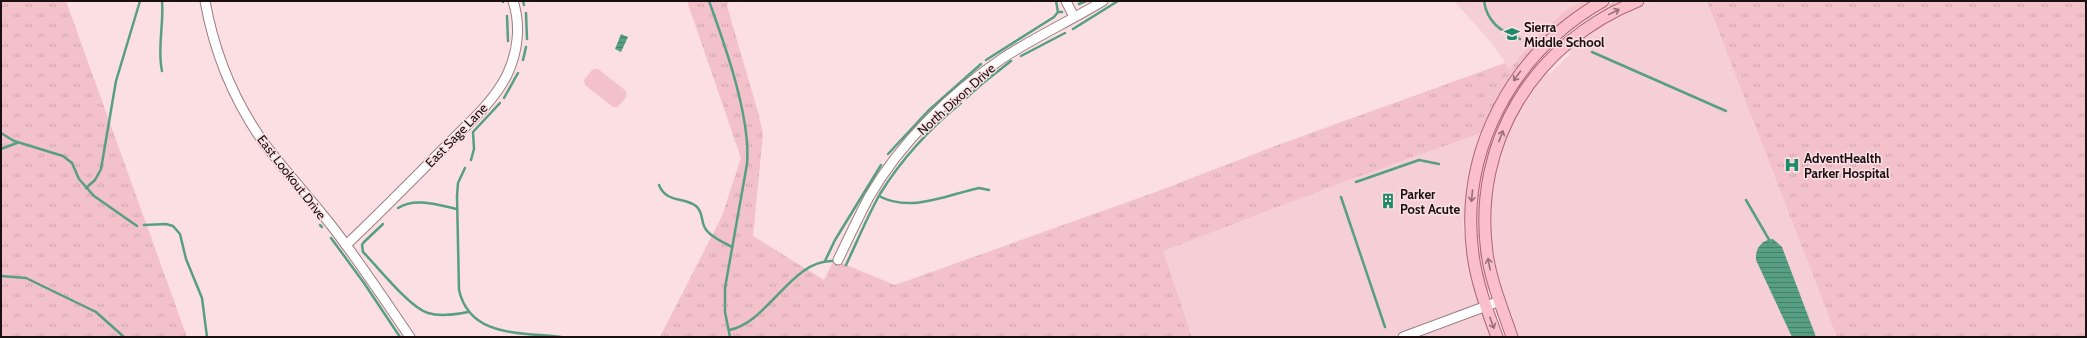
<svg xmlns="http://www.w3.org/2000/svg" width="2087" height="338" font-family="Cabin,sans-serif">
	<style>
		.built { fill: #f5cfd5 }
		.grass { fill: url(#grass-tufts) }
		.pitch { fill: #f3c1c9 }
		.water { fill: url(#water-rules) }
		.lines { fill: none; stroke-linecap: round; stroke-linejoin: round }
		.stream { stroke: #579f84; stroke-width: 2.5 }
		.minor-casing { stroke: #9a7f84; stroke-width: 11 }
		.major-casing { stroke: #ab6674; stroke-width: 13 }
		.minor { stroke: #fff; stroke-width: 9 }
		.major { stroke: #fbbfcb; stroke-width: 11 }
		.oneway { stroke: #967078 }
		.labels { text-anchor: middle; stroke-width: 3; stroke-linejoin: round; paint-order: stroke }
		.poi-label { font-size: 13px; font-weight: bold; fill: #1a1012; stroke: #fcdfe3; text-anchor: start }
		.street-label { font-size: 13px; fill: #1a1012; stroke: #fcdfe3 }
	</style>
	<defs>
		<pattern id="grass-tufts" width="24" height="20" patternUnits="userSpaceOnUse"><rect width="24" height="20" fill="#f3c1c9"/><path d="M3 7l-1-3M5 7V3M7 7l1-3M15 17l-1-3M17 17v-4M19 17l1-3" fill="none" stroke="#d0a5ac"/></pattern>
		<pattern id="water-rules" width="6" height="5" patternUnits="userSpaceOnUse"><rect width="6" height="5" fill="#579f84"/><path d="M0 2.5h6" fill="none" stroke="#47806b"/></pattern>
	</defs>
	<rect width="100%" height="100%" fill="#fcdfe3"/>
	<g class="built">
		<path d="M1454,1H1583L1543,31L1510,69L1489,40Z"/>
		<path d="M1653,1H2086V337H1518L1498,280L1490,230L1491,204L1494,176L1507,135L1523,102L1546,71L1550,74L1571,53L1568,49L1591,31L1635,7Z"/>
		<path d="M1481,133L1475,152L1469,183L1466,217L1463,222L1464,237L1466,240L1478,299L1491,337H1192L1162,251L1341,183Z"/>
	</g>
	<g class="grass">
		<path d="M1,1H66L187,337H1Z"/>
		<path d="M687,1H729L727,6L758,112L763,134L753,236L824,280L834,260L895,285L1153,193L1275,146L1505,63L1510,69C1522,53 1564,5 1584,1C1586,0 1590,1 1593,1C1542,33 1503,77 1481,133L1341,183L1163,251L1192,337H660L722,216L741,158Z"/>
		<path d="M1614,1H1624L1591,19V18Z"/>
		<path d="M1707,1H2086V337H1837Z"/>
		<path d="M1535,62L1539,65L1519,91L1505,116L1482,243L1491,290L1486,291C1470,227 1474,167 1504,107C1512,91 1524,77 1535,62Z"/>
	</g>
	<path class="pitch" d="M593,69H598L626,91L627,96L618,107H613L585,85L584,80Z"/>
	<g class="water">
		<path d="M621,34L628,37L621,52L615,49Z"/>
		<path d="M1773,239L1782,247L1816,337H1792L1756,260C1755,249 1761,240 1773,239Z"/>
	</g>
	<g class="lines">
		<g class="stream">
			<path d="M503,1V2"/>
			<path d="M523,1L524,5"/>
			<path d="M709,1C725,45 751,118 747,164L725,288V312L730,337"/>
			<path d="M1056,1L1058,12"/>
			<path d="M1484,1C1487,22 1501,32 1520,39"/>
			<path d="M1079,4L1086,1"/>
			<path d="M526,13L527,39"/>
			<path d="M507,16L508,41"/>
			<path d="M1073,29L1118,1"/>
			<path d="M1592,52L1726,111"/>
			<path d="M1021,56L1065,33"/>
			<path d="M523,60L526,47"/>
			<path d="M986,60L1054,17L1058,12H1062"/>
			<path d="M162,71C157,48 164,25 162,1"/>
			<path d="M504,98L518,73"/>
			<path d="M966,98L983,83L1011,61"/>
			<path d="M1,133L14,141L63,156L72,163L79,179L94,196L137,226"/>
			<path d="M1,149L17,143"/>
			<path d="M888,154L928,111L981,64"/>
			<path d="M471,160L474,149L473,132L500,103"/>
			<path d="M465,168L458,183L457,196L459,290C470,338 521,332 561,337"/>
			<path d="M1356,182L1419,160L1439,164"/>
			<path d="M659,185C666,203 684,197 696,206C703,212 701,219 704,226C708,236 723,242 732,247"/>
			<path d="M86,188L95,180L101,169L116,81L140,1"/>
			<path d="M879,196C910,213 947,195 979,188L989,190"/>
			<path d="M1341,197L1385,327"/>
			<path d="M1746,200L1771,243"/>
			<path d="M398,208C415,197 438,205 457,209"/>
			<path d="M383,224L364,242L362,245L363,252C378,267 410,308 428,313C441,317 456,314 468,312"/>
			<path d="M144,225L166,224L173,226L180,234L186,259L202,298L207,337"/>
			<path d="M320,225L322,227"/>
			<path d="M331,238L364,283L400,337"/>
			<path d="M825,261L835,240L881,165"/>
			<path d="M846,265C857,242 867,217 880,194C900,161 930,128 961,103"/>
			<path d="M1,276L26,278L96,312L124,337"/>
			<path d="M729,330C768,323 792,259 833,261"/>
		</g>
		<defs>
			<g id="minor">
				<path d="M205,1C214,51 234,101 264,143C285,171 309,197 331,225C359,261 384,299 410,337"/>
				<path d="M1066,1L1074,17"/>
				<path d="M346,245C381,212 415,177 450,142C470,122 494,101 507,75C518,52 521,25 513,1"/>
				<path d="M838,260C848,239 858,218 869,197C900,143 951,93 1003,58C1035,37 1070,21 1103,1"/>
				<path d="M1403,337L1500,301"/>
			</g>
			<g id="major">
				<path d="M1497,337C1487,310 1477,284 1473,255C1459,151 1512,53 1603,1"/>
				<path d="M1512,337C1503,310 1491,282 1487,253C1472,142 1535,42 1638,1"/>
			</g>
		</defs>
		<use href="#minor" class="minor-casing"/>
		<use href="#major" class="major-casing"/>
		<use href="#minor" class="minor"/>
		<use href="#major" class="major"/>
	</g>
	<defs><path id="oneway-shaft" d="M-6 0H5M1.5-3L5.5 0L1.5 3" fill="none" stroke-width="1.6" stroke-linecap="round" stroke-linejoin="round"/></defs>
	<g class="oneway">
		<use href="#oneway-shaft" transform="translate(1614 12) rotate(-26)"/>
		<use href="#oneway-shaft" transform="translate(1517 76) rotate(126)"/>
		<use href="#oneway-shaft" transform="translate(1501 136) rotate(-69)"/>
		<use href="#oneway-shaft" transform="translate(1472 196) rotate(95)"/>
		<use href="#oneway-shaft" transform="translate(1489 264) rotate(-101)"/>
		<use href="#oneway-shaft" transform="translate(1492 323) rotate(70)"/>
	</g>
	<defs>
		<symbol id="school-bare" viewBox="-9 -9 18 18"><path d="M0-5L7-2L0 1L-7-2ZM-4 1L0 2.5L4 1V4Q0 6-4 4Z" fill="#1c8b6a" stroke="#fcdfe3" stroke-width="2.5" paint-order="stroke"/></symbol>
		<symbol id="hospital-bare" viewBox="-9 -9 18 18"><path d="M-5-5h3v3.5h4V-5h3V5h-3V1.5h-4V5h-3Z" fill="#1c8b6a" stroke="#fcdfe3" stroke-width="2.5" paint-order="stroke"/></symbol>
		<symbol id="building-bare" viewBox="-9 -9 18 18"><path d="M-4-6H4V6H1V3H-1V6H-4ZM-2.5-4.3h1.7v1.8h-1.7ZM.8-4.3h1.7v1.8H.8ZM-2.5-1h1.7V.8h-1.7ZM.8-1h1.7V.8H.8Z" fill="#1c8b6a" stroke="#fcdfe3" stroke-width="2.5" paint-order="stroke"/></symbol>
	</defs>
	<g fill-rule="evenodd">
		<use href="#school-bare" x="1501" y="23" width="22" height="22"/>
		<use href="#hospital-bare" x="1781" y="154" width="22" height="22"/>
		<use href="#building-bare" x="1377" y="190" width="22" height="22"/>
	</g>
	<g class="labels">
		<g class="poi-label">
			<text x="1524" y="32">Sierra<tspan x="1524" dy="15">Middle School</tspan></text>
			<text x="1804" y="163">AdventHealth<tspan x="1804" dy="15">Parker Hospital</tspan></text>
			<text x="1400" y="199">Parker<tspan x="1400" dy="15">Post Acute</tspan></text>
		</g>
		<g class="street-label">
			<text transform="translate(956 99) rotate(-42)" y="5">North Dixon Drive</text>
			<text transform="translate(456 135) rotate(-46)" y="5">East Sage Lane</text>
			<text transform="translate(292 177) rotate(52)" y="5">East Lookout Drive</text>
		</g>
	</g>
	<rect width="2087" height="338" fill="none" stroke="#1a1012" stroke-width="4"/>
</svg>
